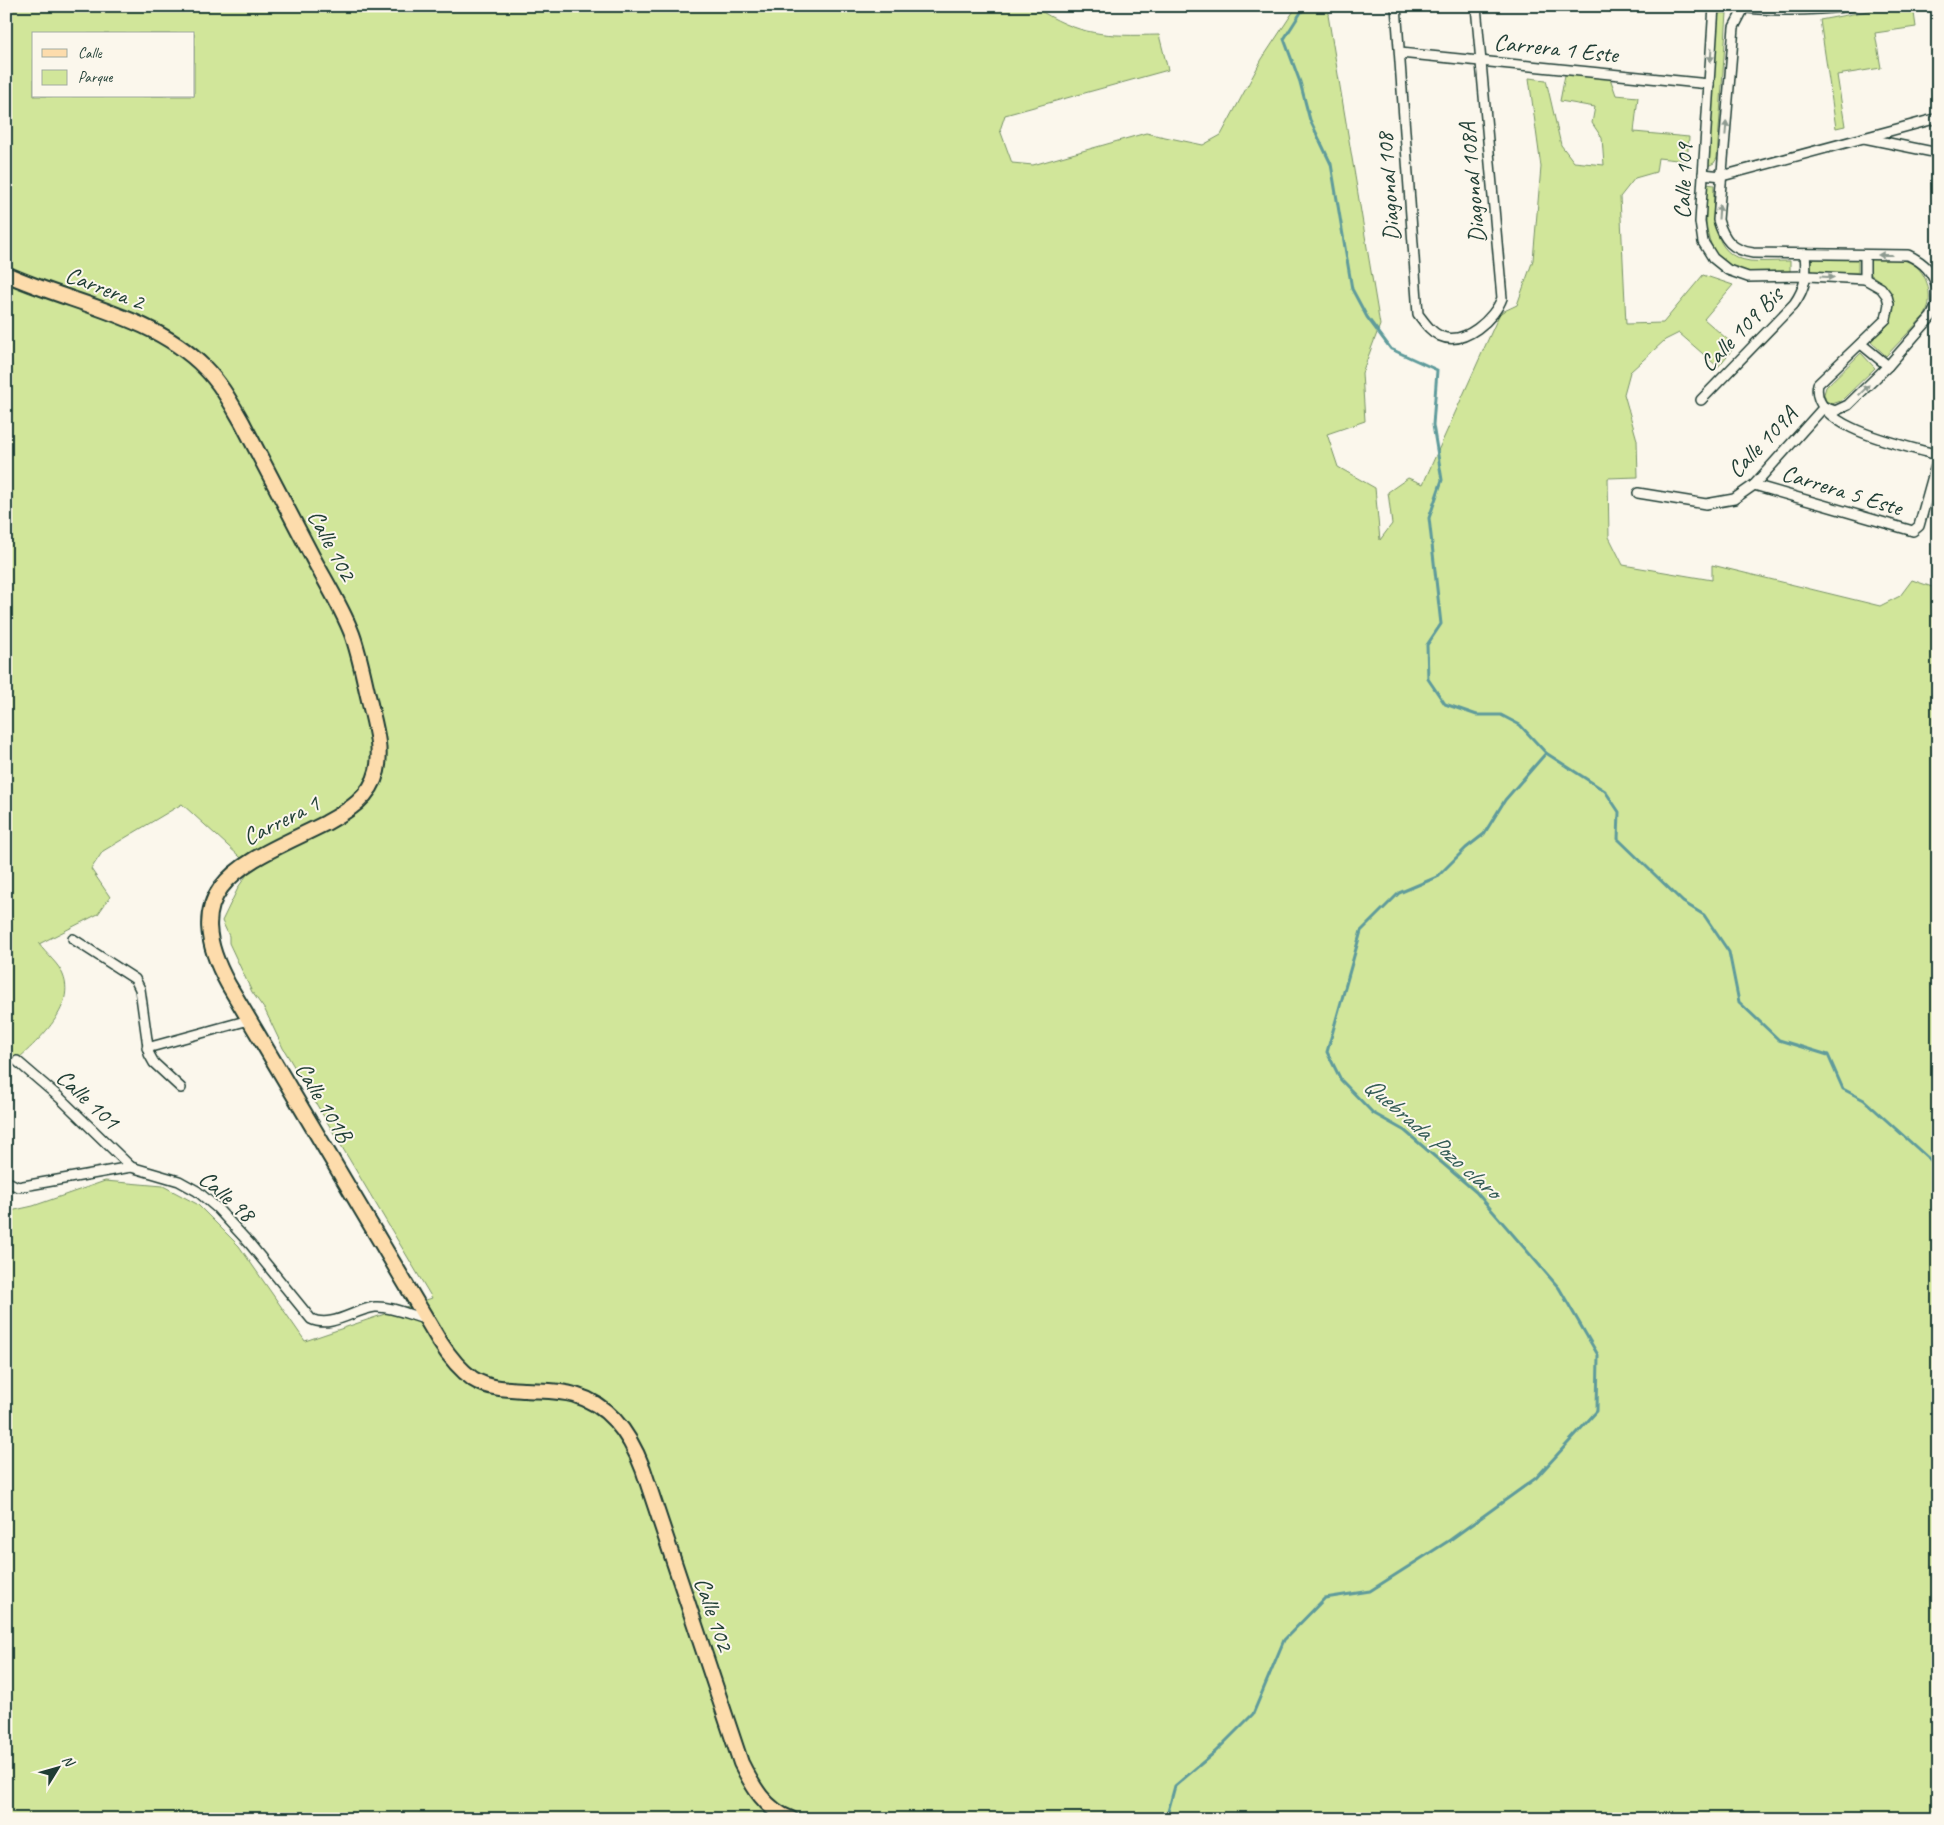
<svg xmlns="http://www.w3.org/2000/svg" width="1944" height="1825" font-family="Caveat,sans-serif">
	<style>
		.green { fill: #d1e69a; stroke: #789267; fill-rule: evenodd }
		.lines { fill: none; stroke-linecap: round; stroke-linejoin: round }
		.stream { stroke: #5e9b9b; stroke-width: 3 }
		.street-casing { stroke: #1f3d34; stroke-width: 12 }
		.primary-casing { stroke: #1f3d34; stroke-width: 18 }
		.street { stroke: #fbf7ec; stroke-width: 9 }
		.primary { stroke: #fddcac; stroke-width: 14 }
		.oneway { fill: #8d9a90 }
		.labels { text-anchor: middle; stroke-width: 4; stroke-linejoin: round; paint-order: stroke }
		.street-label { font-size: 24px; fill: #1f3d34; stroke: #fbf7ec }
		.water-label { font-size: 25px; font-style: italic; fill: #345c56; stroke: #fbf7ec }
	</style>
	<rect width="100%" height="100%" fill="#fbf7ec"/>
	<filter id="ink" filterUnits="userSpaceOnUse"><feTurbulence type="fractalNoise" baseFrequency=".02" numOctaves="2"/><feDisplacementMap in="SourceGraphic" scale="10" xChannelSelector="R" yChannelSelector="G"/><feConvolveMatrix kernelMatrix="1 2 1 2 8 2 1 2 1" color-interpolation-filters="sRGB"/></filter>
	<g filter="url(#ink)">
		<g class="green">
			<path d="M6,6H1033C1080,37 1106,36 1159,35L1168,70L1005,115L1000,130L1012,163L1033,165L1146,133L1203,145L1221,135L1262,59L1297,6H1333L1328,15L1380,325L1362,373L1365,421L1327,434L1338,467L1375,488L1380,540L1392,524L1388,492L1408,478L1423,484L1500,313L1517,305L1533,260L1541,167L1529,78L1546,80L1561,145L1574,162L1604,165L1602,138L1592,123L1595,107L1560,101L1566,70L1610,78L1616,95L1638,97L1634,132L1689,137L1687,161L1658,158L1656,172L1635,178L1620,197L1626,324L1663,323L1703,275L1733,285L1704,319L1735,346L1718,367L1679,333L1665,340L1630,372L1624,394L1637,440L1638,477L1608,478L1609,537L1623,565L1712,580V565L1880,606L1900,596L1912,580L1938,589V1819H6V1212L33,1206L105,1181L163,1186L197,1204L239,1246L305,1341L432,1298L283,1048L265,1010L252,992L229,943V936L222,921L239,886L246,876L250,866L182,804L103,851L91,869L110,897L98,914L39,944C46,954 59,964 63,975C78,1011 29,1048 6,1070ZM34,34H194V96H34Z"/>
			<path d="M1895,6H1913L1916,27L1875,33L1881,68L1837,75L1845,126L1836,128L1820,20Z"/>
			<path d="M1718,13H1727L1717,158L1714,163L1708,166Z"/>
			<path d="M1707,184L1714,185C1713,215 1711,256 1750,261C1763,262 1777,261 1790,261V273C1777,273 1761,275 1747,272C1702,264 1704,219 1707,184Z"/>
			<rect x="1811" y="259" width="47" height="14"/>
			<path d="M1869,259C1880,260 1895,258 1906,261C1927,267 1935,297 1925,315L1886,356L1870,341C1877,335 1886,329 1890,321C1901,302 1887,284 1871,275Z"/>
			<path d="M1861,353L1875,368L1841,401L1832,404L1826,401L1824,394L1826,387Z"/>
		</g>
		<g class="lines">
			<g class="stream">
				<path d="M1305,6L1284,39L1300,82L1310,120L1331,164L1352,289L1367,317L1391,349L1437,370L1433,425L1442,480L1429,518L1441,624L1427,645L1428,679L1445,704L1477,715H1501L1520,725L1546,753L1605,791L1619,812L1618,839L1683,902L1704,915L1729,952L1739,1002L1779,1040L1828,1055L1843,1089L1864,1100L1938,1167"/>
				<path d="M1166,1819L1175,1786L1215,1752L1253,1714L1284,1640L1325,1598L1370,1591L1450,1540L1536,1478L1597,1411L1598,1355L1559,1288L1476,1192L1405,1131L1373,1113L1341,1080L1327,1052L1361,931L1399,893L1437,877L1466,848L1484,834L1505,800L1546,753"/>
			</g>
			<defs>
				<g id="street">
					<path d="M1396,6L1418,314C1425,323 1430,331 1440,336C1464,347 1495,318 1502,298L1476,6"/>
					<path d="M1714,6L1700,222L1703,242L1713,258L1728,270L1748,277L1808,276L1865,279L1881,288L1887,296L1889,304L1886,319L1818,384C1808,428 1907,446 1938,455"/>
					<path d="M1732,6C1773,12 1811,11 1852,6"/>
					<path d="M1745,6L1734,27L1718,220C1724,240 1732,250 1753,253L1908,255C1925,263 1933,272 1938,290"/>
					<path d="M1400,53L1709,84"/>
					<path d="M1864,138L1938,153"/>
					<path d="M1703,174L1722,176L1938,118"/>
					<path d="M1865,279V255"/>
					<path d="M1861,344L1888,366"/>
					<path d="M1701,400L1794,304C1806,287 1807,275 1805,254"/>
					<path d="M1824,407L1835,411L1848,405L1888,366L1931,317L1937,305L1938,293"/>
					<path d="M1754,485L1913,531L1919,526L1938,458"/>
					<path d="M1638,493L1706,504L1734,499L1754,485L1824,407"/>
					<path d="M73,939L135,979L140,989L149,1054L154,1063L181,1088"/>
					<path d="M147,1048L249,1020"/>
					<path d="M17,1061L60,1098L131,1167"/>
					<path d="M6,1181L18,1187L131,1167L179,1181L197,1191L217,1208L250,1244L311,1319C332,1329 355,1309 375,1307C392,1306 412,1316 428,1320"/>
				</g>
				<path id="primary" d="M6,274C72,304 153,315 205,368C221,384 231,403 242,422C266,468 290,514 314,560C327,584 342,608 352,634C360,656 364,680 370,704C375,726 382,748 377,771C371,797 348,811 326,823C251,861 172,882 228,984L440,1342C449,1356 459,1369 473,1379C489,1389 508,1389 525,1390C542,1391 559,1390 575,1395C610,1405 631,1437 643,1469L741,1763C753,1787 765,1809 791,1819"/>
			</defs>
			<use href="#street" class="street-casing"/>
			<use href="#primary" class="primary-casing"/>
			<use href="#street" class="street"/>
			<use href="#primary" class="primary"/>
		</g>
		<defs><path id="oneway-solid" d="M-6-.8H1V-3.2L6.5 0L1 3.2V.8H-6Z" transform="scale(1.25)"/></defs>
		<g class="oneway">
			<use href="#oneway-solid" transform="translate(1711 55) rotate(94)"/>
			<use href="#oneway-solid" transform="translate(1726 128) rotate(-85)"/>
			<use href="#oneway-solid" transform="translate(1719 212) rotate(-86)"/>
			<use href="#oneway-solid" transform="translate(1885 255) rotate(-180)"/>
			<use href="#oneway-solid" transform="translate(1827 277) rotate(3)"/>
			<use href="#oneway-solid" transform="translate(1864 390) rotate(-45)"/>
		</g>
	</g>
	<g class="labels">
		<g class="street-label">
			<text transform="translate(1556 48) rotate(6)" y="8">Carrera 1 Este</text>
			<text transform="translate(1683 181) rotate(-88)" y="8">Calle 109</text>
			<text transform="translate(1472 183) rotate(-95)" y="8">Diagonal 108A</text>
			<text transform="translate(1388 187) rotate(-94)" y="8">Diagonal 108</text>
			<text transform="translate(105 288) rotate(21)" y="8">Carrera 2</text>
			<text transform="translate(1741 329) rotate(-46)" y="8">Calle 109 Bis</text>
			<text transform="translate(1762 442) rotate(-46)" y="8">Calle 109A</text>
			<text transform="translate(1842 490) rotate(17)" y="8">Carrera 5 Este</text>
			<text transform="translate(332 545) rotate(62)" y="8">Calle 102</text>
			<text transform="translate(281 820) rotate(-27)" y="8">Carrera 1</text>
			<text transform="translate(88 1099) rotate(43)" y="8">Calle 101</text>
			<text transform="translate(324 1102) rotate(59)" y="8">Calle 101B</text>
			<text transform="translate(227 1196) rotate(41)" y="8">Calle 98</text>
			<text transform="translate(714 1614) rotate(71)" y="8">Calle 102</text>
		</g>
		<g class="water-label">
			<text transform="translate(1433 1137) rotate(41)" y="9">Quebrada Pozo claro</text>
		</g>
	</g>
	<rect width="1944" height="1825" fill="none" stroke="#fbf7ec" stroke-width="25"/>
	<rect x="12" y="12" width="1919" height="1800" fill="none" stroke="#1f3d34" stroke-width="2" filter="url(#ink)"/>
	<rect x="32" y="32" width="162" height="65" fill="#fbf7ec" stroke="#a3ada2"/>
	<rect x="42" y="49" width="25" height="8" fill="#fddcac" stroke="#a3ada2"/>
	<text x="78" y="58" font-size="15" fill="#1f3d34">Calle</text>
	<rect x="42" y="70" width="25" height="15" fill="#d1e69a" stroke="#a3ada2"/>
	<text x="78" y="82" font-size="15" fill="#1f3d34">Parque</text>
	<g transform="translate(58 1768) rotate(53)" stroke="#fbf7ec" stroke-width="4" paint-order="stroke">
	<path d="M0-4L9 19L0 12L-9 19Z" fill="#1f3d34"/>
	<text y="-8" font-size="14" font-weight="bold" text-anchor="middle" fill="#1f3d34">N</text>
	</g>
</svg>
